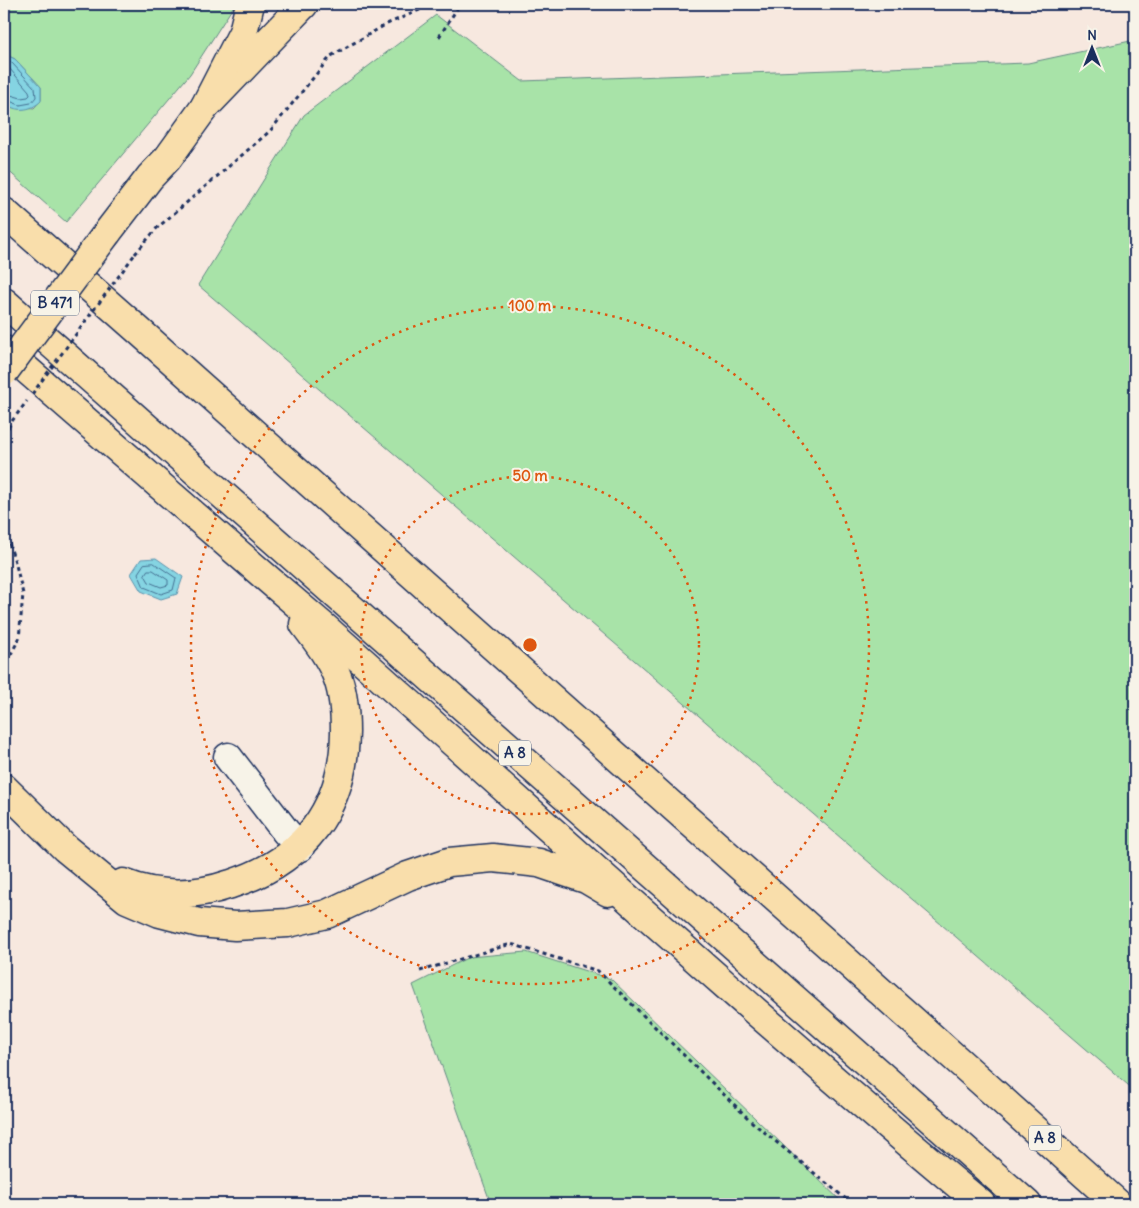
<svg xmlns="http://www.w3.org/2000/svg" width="1139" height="1208" font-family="Delius,sans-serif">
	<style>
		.green { fill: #a8e3a8; stroke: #628983 }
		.water { fill: #85d4e2; stroke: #5b92ad }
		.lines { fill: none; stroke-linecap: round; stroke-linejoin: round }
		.shore { stroke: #457193; stroke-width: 1 }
		.minor-casing { stroke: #1b2f5e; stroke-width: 31 }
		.major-casing { stroke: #1b2f5e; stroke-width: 31 }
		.highway-casing { stroke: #1b2f5e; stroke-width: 31 }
		.path { stroke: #1b2f5e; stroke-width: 3; stroke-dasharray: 4 4; stroke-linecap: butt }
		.minor { stroke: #f7f3e8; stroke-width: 28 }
		.major { stroke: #f9deab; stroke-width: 28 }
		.highway { stroke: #f9deab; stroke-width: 28 }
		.major-bridge-casing { stroke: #1b2f5e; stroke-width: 31; stroke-linecap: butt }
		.path-bridge { stroke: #1b2f5e; stroke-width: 3; stroke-dasharray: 4 4; stroke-linecap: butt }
		.major-bridge { stroke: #f9deab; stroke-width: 28 }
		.ring { fill: none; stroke: #de5710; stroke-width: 2.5; stroke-dasharray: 2.5 5 }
		.labels { text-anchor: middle; stroke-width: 4; stroke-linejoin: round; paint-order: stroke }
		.shield { fill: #f7f3e8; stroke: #5d6a87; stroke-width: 1 }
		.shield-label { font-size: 15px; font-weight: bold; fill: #1b2f5e }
		.centre { fill: #de5710; stroke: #f7f3e8; stroke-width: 2.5 }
		.ring-label { font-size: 15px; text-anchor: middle; font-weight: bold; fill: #de5710; stroke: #f7f3e8; stroke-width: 4; stroke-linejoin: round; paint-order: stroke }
	</style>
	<rect width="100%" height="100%" fill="#f7e8df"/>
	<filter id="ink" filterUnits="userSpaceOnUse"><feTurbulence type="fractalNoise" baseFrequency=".02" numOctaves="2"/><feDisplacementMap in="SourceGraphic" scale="10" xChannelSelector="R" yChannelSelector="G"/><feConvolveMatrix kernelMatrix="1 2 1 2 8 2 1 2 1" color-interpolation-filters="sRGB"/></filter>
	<g filter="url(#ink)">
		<g class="green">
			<path d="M4,4H235L190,74L66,222L4,167V102L6,105L34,108L41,100V87L15,59L4,54Z"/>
			<path d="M436,15L522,81L1028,63L1135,40V1091L198,285L304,115Z"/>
			<path d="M526,952L611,979L844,1204H491L413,985L469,957Z"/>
		</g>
		<g class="water">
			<path d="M4,54L15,59L41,87V101C31,111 15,113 4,102Z"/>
			<path d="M156,558L183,577L177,594L161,599L141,591L131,574L141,559Z"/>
		</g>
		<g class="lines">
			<g class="shore">
				<path d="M4,59L12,63L35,88L36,97L31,103L20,105L4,99"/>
				<path d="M4,66L9,68L29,91L30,95L28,97L21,98L4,93"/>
				<path d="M154,563L176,578L173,590L161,594L144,587L138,573L144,564Z"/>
				<path d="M148,570H153L168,580V585L161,587L149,582L145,575Z"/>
			</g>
			<defs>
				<path id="minor" d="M228,757L286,832L300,847"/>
				<path id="major" d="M107,233L150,177L168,158L204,108L304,4"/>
				<g id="highway">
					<path d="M302,4L303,5"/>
					<path d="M204,108L243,32L250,4"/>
					<path d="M4,212L138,330L972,1073L1118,1204"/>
					<path d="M4,302L1027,1204"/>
					<path d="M4,350L269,580L324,627C542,821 757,1018 981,1204"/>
					<path d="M4,788L65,848L127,899L160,913L199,923L235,926L288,923L327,914L408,876L449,862L493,858L539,863L586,879L608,892"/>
					<path d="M123,883C158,897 196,896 231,884C304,861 344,808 345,732C345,714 344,696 338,679C331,659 317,641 304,624"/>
				</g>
			</defs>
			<use href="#minor" class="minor-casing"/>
			<use href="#major" class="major-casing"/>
			<use href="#highway" class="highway-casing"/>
			<g class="path">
				<path d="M439,37L460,4"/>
				<path d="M135,254L157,228L270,131L331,56L387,24L422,9L428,4"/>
				<path d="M4,435L12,421L27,401"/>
				<path d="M4,528L16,565L23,594L19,639L4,667"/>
				<path d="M420,971L511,944L598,971L752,1122L852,1204"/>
			</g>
			<use href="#minor" class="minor"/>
			<use href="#major" class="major"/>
			<use href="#highway" class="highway"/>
			<defs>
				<path id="major-bridge" d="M4,372L107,233"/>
			</defs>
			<use href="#major-bridge" class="major-bridge-casing"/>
			<path class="path-bridge" d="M32,394L135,254"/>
			<use href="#major-bridge" class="major-bridge"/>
		</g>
	</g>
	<g class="ring">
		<circle cx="530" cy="645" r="169"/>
		<circle cx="530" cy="645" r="339"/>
	</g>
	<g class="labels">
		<g class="shield">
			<rect x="31" y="290.5" width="48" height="25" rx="4"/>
			<rect x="499" y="740.5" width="32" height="25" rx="4"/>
			<rect x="1029" y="1125.5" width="32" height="25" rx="4"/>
		</g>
		<g class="shield-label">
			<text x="55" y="308">B 471</text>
			<text x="515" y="758">A 8</text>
			<text x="1045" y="1143">A 8</text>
		</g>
	</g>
	<circle cx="530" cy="645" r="8" class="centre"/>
	<g class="ring-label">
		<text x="530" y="311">100 m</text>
		<text x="530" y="481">50 m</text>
	</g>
	<rect width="1139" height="1208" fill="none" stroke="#f7f3e8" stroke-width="20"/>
	<rect x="10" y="10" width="1119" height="1188" fill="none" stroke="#1b2f5e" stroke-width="2" filter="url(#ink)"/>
	<g transform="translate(1092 48)" stroke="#f7f3e8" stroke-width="4" paint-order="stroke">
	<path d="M0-4L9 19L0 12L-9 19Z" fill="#1b2f5e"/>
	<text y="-8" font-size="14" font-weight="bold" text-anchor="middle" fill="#1b2f5e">N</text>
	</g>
</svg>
